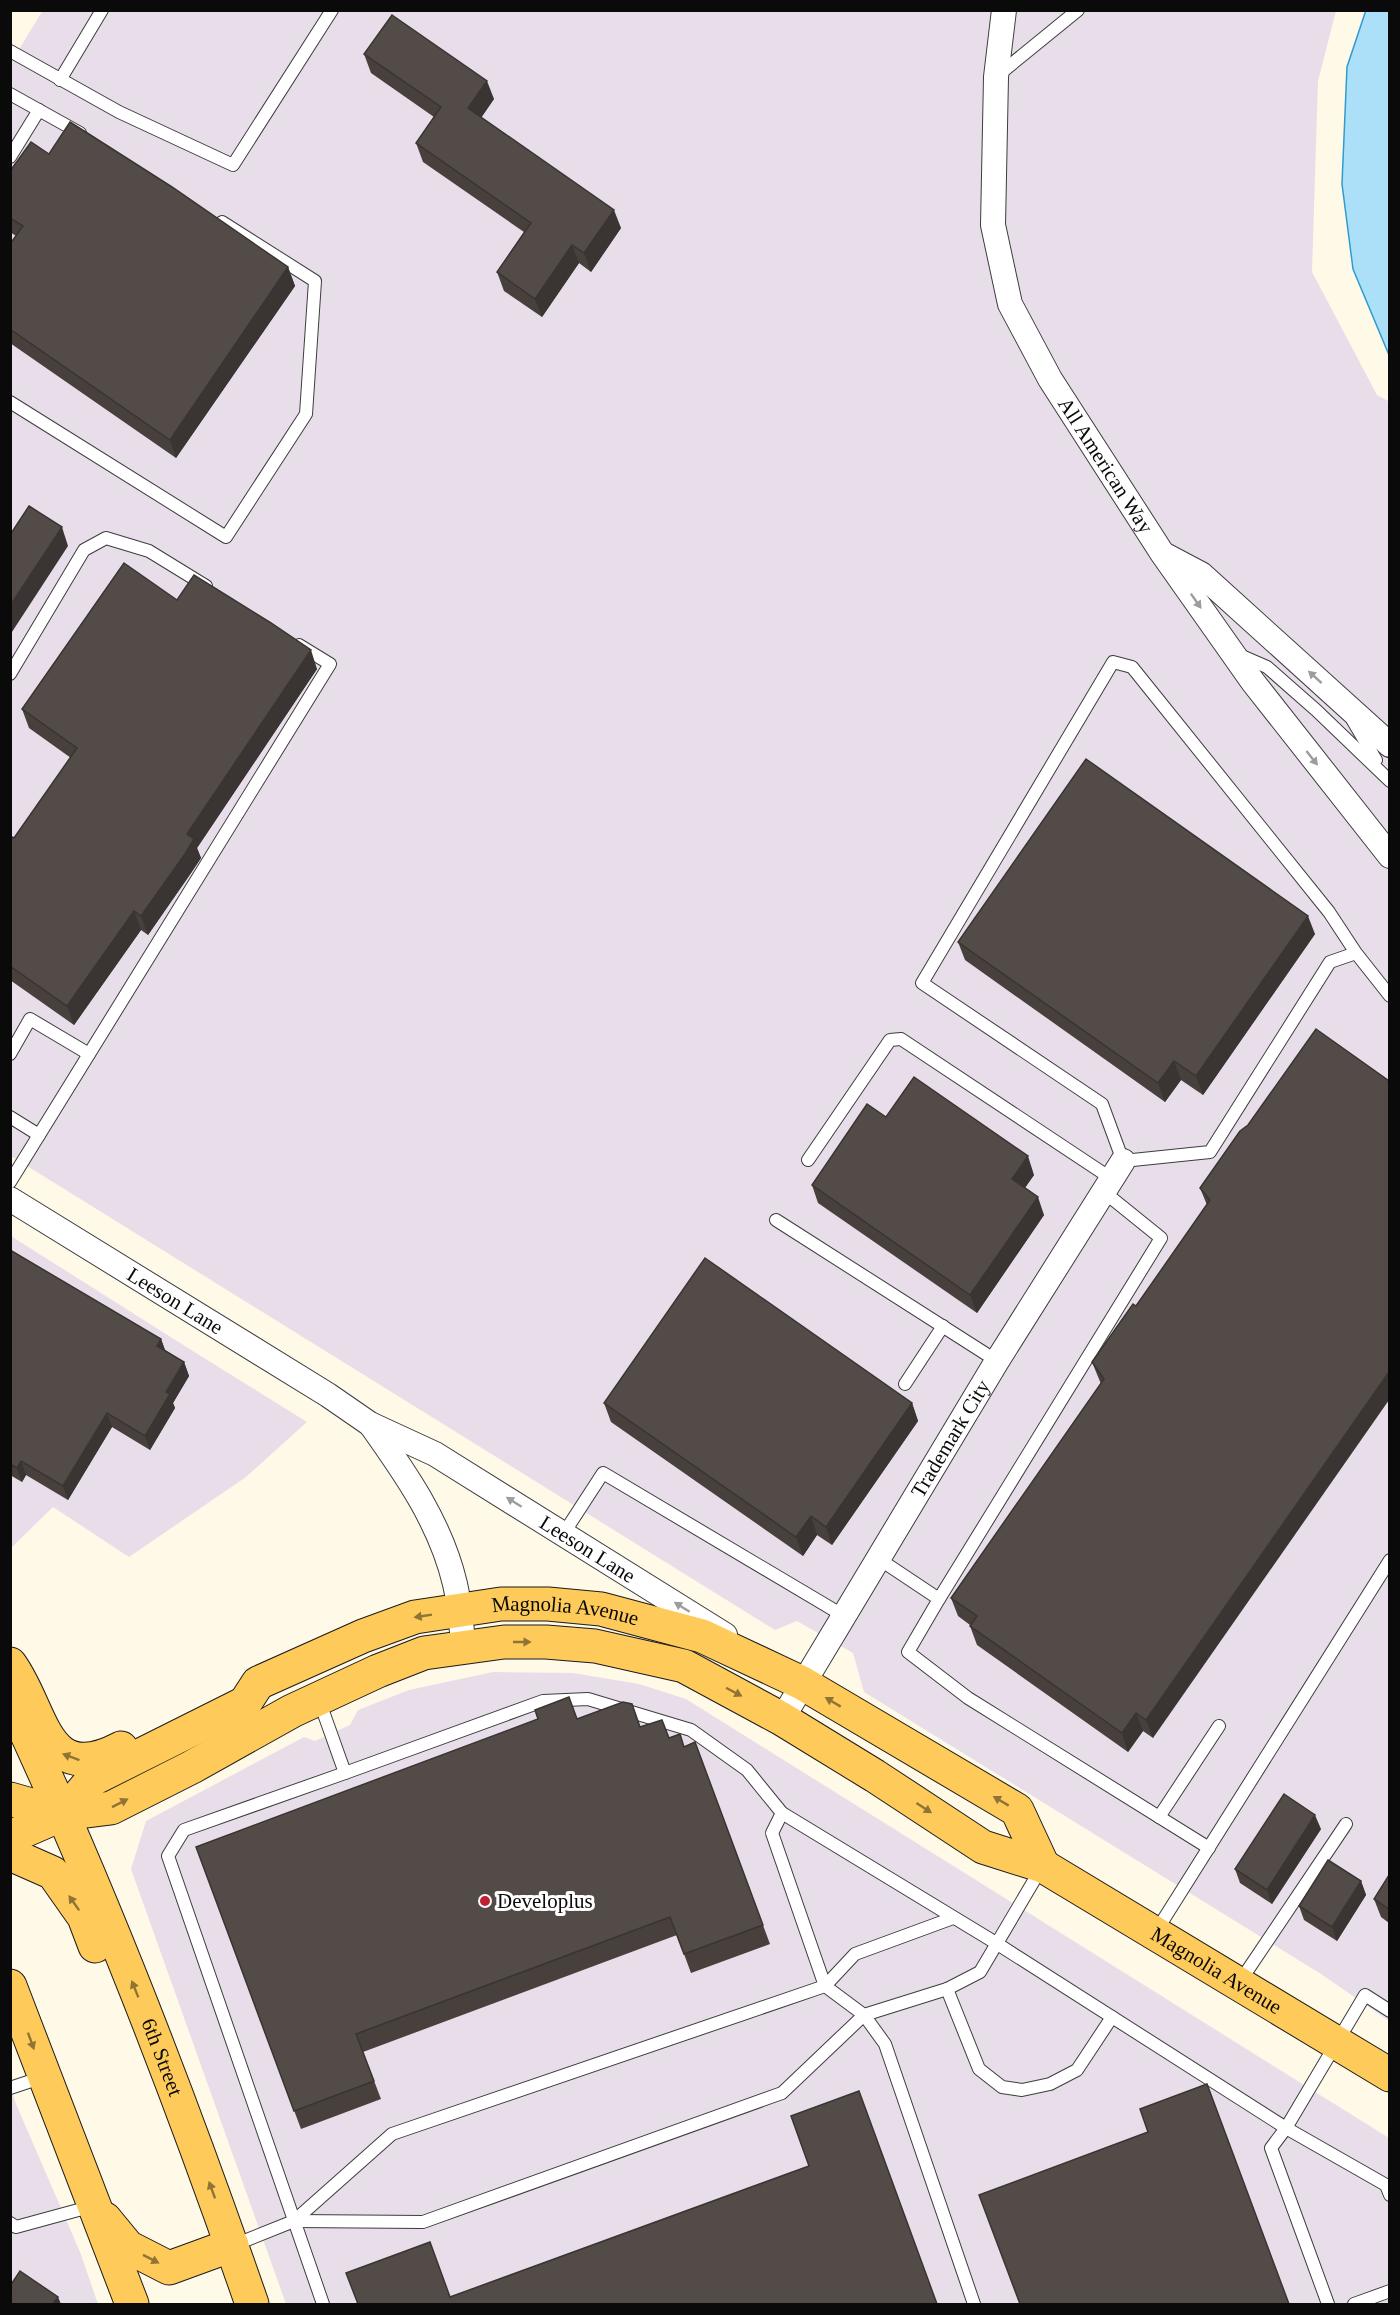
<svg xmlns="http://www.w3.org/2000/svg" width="1400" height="2315" font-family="'Times New Roman',serif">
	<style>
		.industrial { fill: #e8deea }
		.water { fill: #abe0f8; stroke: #2f9cd1; stroke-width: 1.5 }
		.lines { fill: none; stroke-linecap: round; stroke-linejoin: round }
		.lane-casing { stroke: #3d3d3d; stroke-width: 14 }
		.street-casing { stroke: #3d3d3d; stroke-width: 26 }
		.primary-casing { stroke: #1b1b1b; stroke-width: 35 }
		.lane { stroke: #fff; stroke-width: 12 }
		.street { stroke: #fff; stroke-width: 24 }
		.primary { stroke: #feca59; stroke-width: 33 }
		.wall { fill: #47403d }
		.shaded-wall { fill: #3a3432 }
		.building { fill: #534b47; stroke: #3a3432; stroke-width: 1.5 }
		.oneway { fill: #9d9d9d }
		.oneway2 { fill: #907435 }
		.poi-dot { fill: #be1f31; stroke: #fff; stroke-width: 2 }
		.labels { text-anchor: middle; stroke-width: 6; stroke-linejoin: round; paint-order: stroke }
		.street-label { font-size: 21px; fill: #0a0a0a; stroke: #fff }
		.poi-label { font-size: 21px; fill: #0a0a0a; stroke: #fff; text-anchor: start }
	</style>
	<rect width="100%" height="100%" fill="#fff9e8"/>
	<g class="industrial">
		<path d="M43,10L1336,11L1318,81L1312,272L1377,395L1390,402L1389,2021L1321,1974L864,1692L853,1653L797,1621L775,1630L11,1156L10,64Z"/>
		<path d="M11,1236L188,1348L307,1422L246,1477L129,1557L53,1507L11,1548Z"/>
		<path d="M493,1672L573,1673L639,1684L686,1699L1389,2138V2304H286L131,1869L146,1821L304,1737L315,1741L350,1725L358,1710L409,1690Z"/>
		<path d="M10,2085L16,2104L80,2252L98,2304H11Z"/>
	</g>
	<path class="water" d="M1366,10L1389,11V355L1353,269L1342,184L1347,67Z"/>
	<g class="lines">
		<defs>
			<g id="lane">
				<path d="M10,51L119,112L233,165L332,10"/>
				<path d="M997,76L1078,10"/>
				<path d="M60,80L102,10"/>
				<path d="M10,94L80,133"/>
				<path d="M10,157L39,110"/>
				<path d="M10,402L226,537L306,414L315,281L222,222"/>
				<path d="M1237,654L1267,667L1316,710L1390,781"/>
				<path d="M10,674L84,550L106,538L149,551L206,586"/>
				<path d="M1353,721L1376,760"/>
				<path d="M1356,953L1329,912L1132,667L1113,662L922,983L1102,1104L1123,1161L1210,1152L1330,962L1356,953L1390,996"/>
				<path d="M10,1054L30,1019L89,1054"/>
				<path d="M10,1117L39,1135"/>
				<path d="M808,1160L890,1040L901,1039L1112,1179"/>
				<path d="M10,1182L330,664L299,645"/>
				<path d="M776,1220L997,1361"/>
				<path d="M905,1384L943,1326"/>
				<path d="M564,1533L603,1473L844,1616"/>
				<path d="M879,1559L939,1599L908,1652L968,1698L1209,1848"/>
				<path d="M939,1599L1161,1238L1104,1192"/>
				<path d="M319,1700L345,1773L184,1830L168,1856L323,2304"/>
				<path d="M345,1773L543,1701L588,1699L691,1730L747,1770L782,1813L996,1943L1286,2128L1365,1995L1390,2011"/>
				<path d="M782,1813L772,1833L825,1986L855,1954L953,1918"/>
				<path d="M1159,1817L1219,1726"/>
				<path d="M1155,1933L1390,1560"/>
				<path d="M1239,1983L1346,1824"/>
				<path d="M947,1989L979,2069L1002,2087L1022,2090L1050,2084L1077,2070L1112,2017"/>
				<path d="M10,2088L43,2077"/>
				<path d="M294,2221L423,2222L782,2093L864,2015L885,2044L974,2304"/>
				<path d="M10,2223L16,2227L93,2206"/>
				<path d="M234,2245L294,2221L392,2134L825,1986L864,2015L947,1989L980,1972L1042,1867"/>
				<path d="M1328,2304L1271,2148L1286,2128L1386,2185L1390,2195"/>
				<path d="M1354,2304L1390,2291"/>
			</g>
			<g id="street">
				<path id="s1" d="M1004,10L996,77L993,225L1010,304L1050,379L1162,553L1253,682L1390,856"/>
				<path d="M1167,556L1201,574L1390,745"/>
				<path id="s2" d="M10,1199L328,1395L370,1424L435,1454L725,1635"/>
				<path d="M371,1425C406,1474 441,1524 455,1584C460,1605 461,1627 464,1648"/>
				<path id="s3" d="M782,1719L997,1361L1123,1161"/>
			</g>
			<g id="primary">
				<path d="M10,1664C44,1710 43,1789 121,1748"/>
				<path id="s4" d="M10,1698C103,1895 181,2099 252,2304"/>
				<path d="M10,1799L63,1814"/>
				<path id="s5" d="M63,1814L93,1779L245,1703L258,1683L363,1636L415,1617L501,1604H548L601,1609L702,1636L802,1683L1017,1810L1043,1866"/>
				<path id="s6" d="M10,1837L63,1814L111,1808L192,1767L292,1711L378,1671L424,1653L504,1642H546L595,1646L684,1666L782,1719L875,1776L983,1847L1043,1866L1390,2075"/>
				<path d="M10,1854L53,1873L84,1917L95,1946"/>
				<path d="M10,1986L132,2304"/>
				<path d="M105,2219L128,2247L169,2268L232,2245"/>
			</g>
		</defs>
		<use href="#lane" class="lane-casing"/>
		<use href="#street" class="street-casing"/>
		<use href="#primary" class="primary-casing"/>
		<use href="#lane" class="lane"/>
		<use href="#street" class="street"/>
		<use href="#primary" class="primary"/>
	</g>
	<g class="wall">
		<path d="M364,54L494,99L481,117L621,228L591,272L579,263L542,317L504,291L497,272L524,232L423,162L416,143L434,117L371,73Z"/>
		<path d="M49,154L288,267L295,286L176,458L10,343V244L16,236L10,232V171Z"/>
		<path d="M177,600L317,669L197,848L201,858L191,873L148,935L141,930L74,1025L10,980V836L14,838L71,758L29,728L22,709Z"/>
		<path d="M1315,934L1203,1095L1181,1080L1165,1102L965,960L958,942Z"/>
		<path d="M886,1117L1034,1175L1025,1188L1044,1215L977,1313L818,1203L812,1185Z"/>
		<path d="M1240,1131L1153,1738L1143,1731L1128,1752L977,1645L970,1626V1625L958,1616L951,1598L1101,1384L1092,1362L1136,1306L1207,1205L1200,1188Z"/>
		<path d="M10,1250L161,1339L165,1350L184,1362L189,1376L173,1403L175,1408L150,1450L112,1427L68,1500L26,1475L22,1482L10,1475Z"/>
		<path d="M604,1403H912L918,1421L832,1545L817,1535L803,1556L611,1422Z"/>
		<path d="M577,1719L640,1727L669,1738L684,1747L695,1742L770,1944L691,1973L677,1935L363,2052L381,2099L301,2129L196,1847Z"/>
		<path d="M1321,1829L1272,1904L1240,1883L1235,1869Z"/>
		<path d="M1389,1875V1923L1381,1917L1374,1899Z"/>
		<path d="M1361,1881L1366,1895L1337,1941L1304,1920L1299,1906Z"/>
	</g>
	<g class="shaded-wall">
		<path d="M487,81L494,99L475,127L468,108Z"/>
		<path d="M614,210L621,228L591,272L584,253Z"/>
		<path d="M572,245L579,263L542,317L535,299Z"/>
		<path d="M288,267L295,286L176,458L170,440Z"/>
		<path d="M62,527L68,546L10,635V606Z"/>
		<path d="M311,650L317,669L197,848L201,858L191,873L148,935L141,916L187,834Z"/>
		<path d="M134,911L141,930L74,1025L67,1006Z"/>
		<path d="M1308,916L1315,934L1203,1095L1196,1076Z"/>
		<path d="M1174,1061L1181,1080L1165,1102L1158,1083Z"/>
		<path d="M1028,1156L1034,1175L1018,1197L1012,1179Z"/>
		<path d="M1038,1197L1044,1215L977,1313L970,1295Z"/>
		<path d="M161,1339L166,1353L157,1346Z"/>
		<path d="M184,1362L189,1376L173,1403L175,1408L150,1450L145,1436L166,1392Z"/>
		<path d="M1389,1372V1400L1153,1738L1146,1720Z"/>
		<path d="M912,1403L918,1421L832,1545L826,1527Z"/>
		<path d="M107,1413L112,1427L68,1500L63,1486Z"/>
		<path d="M21,1461L26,1475L22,1482L17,1468Z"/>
		<path d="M811,1516L817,1535L803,1556L796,1537Z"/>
		<path d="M1136,1713L1143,1731L1128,1752L1122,1733Z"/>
		<path d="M1315,1815L1321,1829L1272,1904L1267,1890Z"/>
		<path d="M1361,1881L1366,1895L1337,1941L1332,1927Z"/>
		<path d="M58,2297L61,2304H53Z"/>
	</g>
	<g class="building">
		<path d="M392,15L487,81L468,108L614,210L584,253L572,245L535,299L497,272L531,223L416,143L441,107L364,54Z"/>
		<path d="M70,122L172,187L288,267L170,440L10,329V244L23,226L10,218V171L31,142L49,154Z"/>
		<path d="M29,506L62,527L10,606V535Z"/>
		<path d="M124,563L177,600L194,575L271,623L311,650L187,834L194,839L185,854L141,916L134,911L67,1006L10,966V836L14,838L77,748L22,709Z"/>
		<path d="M1086,759L1308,916L1196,1076L1174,1061L1158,1083L958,942Z"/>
		<path d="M1316,1029L1389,1081V1372L1146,1720L1136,1713L1122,1733L970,1626L977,1616L951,1598L1104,1379L1092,1362L1133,1304L1136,1306L1210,1200L1200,1188L1240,1131L1248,1125Z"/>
		<path d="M914,1077L1028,1156L1012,1179L1038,1197L970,1295L812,1185L867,1104L886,1117Z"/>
		<path d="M10,1250L161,1339L157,1346L184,1362L166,1392L170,1394L145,1436L107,1413L63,1486L21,1461L17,1468L10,1464Z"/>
		<path d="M705,1258L912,1403L826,1527L811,1516L796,1537L604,1403Z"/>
		<path d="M569,1697L577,1719L623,1702L632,1704L640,1727L662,1720L669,1738L680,1734L684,1747L695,1742L763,1925L684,1954L670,1917L356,2034L374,2081L294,2111L196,1847L538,1719L535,1710Z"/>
		<path d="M1284,1794L1315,1815L1267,1890L1235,1869Z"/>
		<path d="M1328,1860L1361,1881L1332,1927L1299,1906Z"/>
		<path d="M1389,1875V1909L1374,1899Z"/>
		<path d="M1207,2084L1289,2304H1020L979,2195L1148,2132L1140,2109Z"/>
		<path d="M859,2091L937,2304H358L346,2273L430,2242L450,2297L809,2166L791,2116Z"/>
		<path d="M20,2271L58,2297L53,2304H10V2286Z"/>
	</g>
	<defs><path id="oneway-solid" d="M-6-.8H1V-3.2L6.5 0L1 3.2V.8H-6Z" transform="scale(1.5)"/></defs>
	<g class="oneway">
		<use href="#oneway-solid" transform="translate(1196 601) rotate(55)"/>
		<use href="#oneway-solid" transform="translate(1315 677) rotate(-138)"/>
		<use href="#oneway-solid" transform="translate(1312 758) rotate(52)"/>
		<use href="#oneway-solid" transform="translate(514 1502) rotate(-148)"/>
		<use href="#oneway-solid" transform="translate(682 1607) rotate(-148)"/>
	</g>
	<g class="oneway2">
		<use href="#oneway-solid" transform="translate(423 1616) rotate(171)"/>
		<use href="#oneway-solid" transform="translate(522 1642)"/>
		<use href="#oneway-solid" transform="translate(734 1692) rotate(28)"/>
		<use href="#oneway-solid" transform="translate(833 1702) rotate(-149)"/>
		<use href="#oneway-solid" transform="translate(71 1757) rotate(-159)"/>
		<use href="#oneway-solid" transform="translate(1001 1801) rotate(-149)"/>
		<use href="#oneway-solid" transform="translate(120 1803) rotate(-27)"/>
		<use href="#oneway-solid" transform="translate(924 1808) rotate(33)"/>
		<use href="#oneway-solid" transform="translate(74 1903) rotate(-125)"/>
		<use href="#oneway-solid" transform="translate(135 1989) rotate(-112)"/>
		<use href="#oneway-solid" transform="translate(31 2041) rotate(70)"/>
		<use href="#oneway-solid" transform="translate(212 2190) rotate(-110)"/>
		<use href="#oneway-solid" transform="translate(151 2259) rotate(27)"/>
	</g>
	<circle class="poi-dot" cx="485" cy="1901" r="6"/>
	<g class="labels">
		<g class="street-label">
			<text dy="7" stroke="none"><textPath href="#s1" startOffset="484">All American Way</textPath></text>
			<text dy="7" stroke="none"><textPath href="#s2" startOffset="194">Leeson Lane</textPath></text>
			<text dy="7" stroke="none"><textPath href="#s3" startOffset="327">Trademark City</textPath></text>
			<text dy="7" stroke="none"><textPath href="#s2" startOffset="676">Leeson Lane</textPath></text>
			<text dy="7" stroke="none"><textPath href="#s5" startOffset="562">Magnolia Avenue</textPath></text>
			<text dy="7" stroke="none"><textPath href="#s6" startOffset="1334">Magnolia Avenue</textPath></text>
			<text dy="7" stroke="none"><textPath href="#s4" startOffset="390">6th Street</textPath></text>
		</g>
		<g class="poi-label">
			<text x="497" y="1908">Developlus</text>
		</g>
	</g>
	<rect width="1400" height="2315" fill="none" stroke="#0a0a0a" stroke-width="24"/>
</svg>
